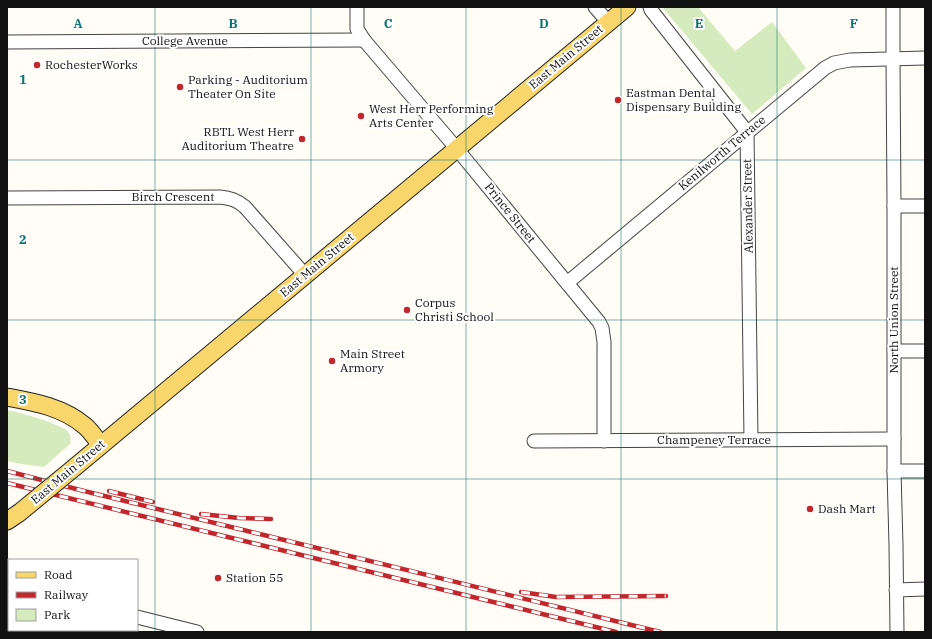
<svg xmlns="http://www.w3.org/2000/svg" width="932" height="639" font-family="'IBM Plex Serif',serif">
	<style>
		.green { fill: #d5ebbd }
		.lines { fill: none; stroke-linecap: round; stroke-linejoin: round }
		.minor-casing { stroke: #444; stroke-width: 15 }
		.major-casing { stroke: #222; stroke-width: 19 }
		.minor { stroke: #fff; stroke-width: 13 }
		.major { stroke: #f9d66b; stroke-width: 17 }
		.rail-casing { stroke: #c4262e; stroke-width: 4.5 }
		.rail { stroke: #fff; stroke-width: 3; stroke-dasharray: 9; stroke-linecap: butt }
		.major-bridge-casing { stroke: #222; stroke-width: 19; stroke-linecap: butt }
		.major-bridge { stroke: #f9d66b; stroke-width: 17 }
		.grid { fill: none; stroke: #0f766e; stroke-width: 1; stroke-opacity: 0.55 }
		.poi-dot { fill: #c4262e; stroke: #fff; stroke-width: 1.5 }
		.labels { text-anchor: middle; stroke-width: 4; stroke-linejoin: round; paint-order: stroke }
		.street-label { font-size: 12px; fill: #111; stroke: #fff }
		.poi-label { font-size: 12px; fill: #111; stroke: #fff; text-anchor: start }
		.grid-label { font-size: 13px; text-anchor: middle; font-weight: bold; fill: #0f766e; stroke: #fff; stroke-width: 4; stroke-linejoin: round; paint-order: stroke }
	</style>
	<rect width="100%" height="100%" fill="#fffdf5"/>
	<g class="green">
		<path d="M662,7H698L735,51L772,22L806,68L752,114Z"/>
		<path d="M7,410C27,414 46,420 65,429C70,433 72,438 70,444L44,467C32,465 19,464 7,461Z"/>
	</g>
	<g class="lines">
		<defs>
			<g id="minor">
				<path d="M357,7V29L364,40L457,149L599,322L602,328L604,342V441"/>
				<path d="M595,7L608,22"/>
				<path d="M650,7L651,10L747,132L751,439"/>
				<path d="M893,7V59L894,206V471L896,545L897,632"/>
				<path d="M7,42L364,40"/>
				<path d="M7,198L220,197C230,198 237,200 245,207L305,275"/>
				<path d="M894,206H925"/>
				<path d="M567,283L825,68L834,63L850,60L925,58"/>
				<path d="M894,351H925"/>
				<path d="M534,441L894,439"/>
				<path d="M894,471H925"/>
				<path d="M7,585H9"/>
				<path d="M896,590L925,589"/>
				<path d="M137,617L197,632"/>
			</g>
			<g id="major">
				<path d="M7,397C34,402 63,407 85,426C91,431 96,439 101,445"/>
				<path d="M75,467L627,7"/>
				<path d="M7,521L19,513"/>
			</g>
		</defs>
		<use href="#minor" class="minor-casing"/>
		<use href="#major" class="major-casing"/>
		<use href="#minor" class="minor"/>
		<use href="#major" class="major"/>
		<defs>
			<g id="rail">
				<path d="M7,471L80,490L660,632"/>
				<path d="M7,483L616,632"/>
				<path d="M109,491L153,502"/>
				<path d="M201,514L239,518L271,519"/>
				<path d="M521,592L556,597L666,596"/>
			</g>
		</defs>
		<use href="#rail" class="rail-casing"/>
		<use href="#rail" class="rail"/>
		<defs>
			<path id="major-bridge" d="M19,513L75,467"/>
		</defs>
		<use href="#major-bridge" class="major-bridge-casing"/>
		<use href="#major-bridge" class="major-bridge"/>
	</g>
	<path class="grid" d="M155,7V632M311,7V632M466,7V632M621,7V632M777,7V632M7,160H925M7,320H925M7,479H925"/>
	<g class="poi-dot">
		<circle cx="37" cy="65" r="4"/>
		<circle cx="180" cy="87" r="4"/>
		<circle cx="618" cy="100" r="4"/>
		<circle cx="361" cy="116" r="4"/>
		<circle cx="302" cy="139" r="4"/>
		<circle cx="407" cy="310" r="4"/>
		<circle cx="332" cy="361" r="4"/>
		<circle cx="810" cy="509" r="4"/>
		<circle cx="218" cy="578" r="4"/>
	</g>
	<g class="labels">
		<g class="street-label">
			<text x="185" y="45">College Avenue</text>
			<text transform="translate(566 57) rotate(-40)" y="4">East Main Street</text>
			<text transform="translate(722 153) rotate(-40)" y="4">Kenilworth Terrace</text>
			<text x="173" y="201">Birch Crescent</text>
			<text transform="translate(748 206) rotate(-91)" y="4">Alexander Street</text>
			<text transform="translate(510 213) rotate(51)" y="4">Prince Street</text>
			<text transform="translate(317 265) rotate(-40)" y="4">East Main Street</text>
			<text transform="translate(894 320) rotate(-90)" y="4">North Union Street</text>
			<text x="714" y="444">Champeney Terrace</text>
			<text transform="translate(68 472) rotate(-40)" y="4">East Main Street</text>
		</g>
		<g class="poi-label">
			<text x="45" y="69">RochesterWorks</text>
			<text x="188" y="84">Parking - Auditorium<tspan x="188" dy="14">Theater On Site</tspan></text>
			<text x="626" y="97">Eastman Dental<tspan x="626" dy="14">Dispensary Building</tspan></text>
			<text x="369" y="113">West Herr Performing<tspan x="369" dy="14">Arts Center</tspan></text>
			<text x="294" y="136" text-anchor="end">RBTL West Herr<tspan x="294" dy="14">Auditorium Theatre</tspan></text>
			<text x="415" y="307">Corpus<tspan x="415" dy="14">Christi School</tspan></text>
			<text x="340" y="358">Main Street<tspan x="340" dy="14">Armory</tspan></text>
			<text x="818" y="513">Dash Mart</text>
			<text x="226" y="582">Station 55</text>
		</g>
	</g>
	<g class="grid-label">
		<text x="78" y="28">A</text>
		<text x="233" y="28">B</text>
		<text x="388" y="28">C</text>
		<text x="544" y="28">D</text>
		<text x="699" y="28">E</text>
		<text x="854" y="28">F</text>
		<text x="23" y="84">1</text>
		<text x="23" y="244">2</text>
		<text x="23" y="404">3</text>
	</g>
	<rect width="932" height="639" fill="none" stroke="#111111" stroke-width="16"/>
	<rect x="8" y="559" width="130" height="72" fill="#ffffff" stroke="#a0a0a0"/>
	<rect x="16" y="572" width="20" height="6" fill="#f9d66b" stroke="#a0a0a0"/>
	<text x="44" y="579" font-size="12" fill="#111111">Road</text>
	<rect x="16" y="592" width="20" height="6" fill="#c4262e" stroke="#a0a0a0"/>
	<text x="44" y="599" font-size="12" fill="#111111">Railway</text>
	<rect x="16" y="609" width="20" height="12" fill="#d5ebbd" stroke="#a0a0a0"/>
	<text x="44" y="619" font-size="12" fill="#111111">Park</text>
</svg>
